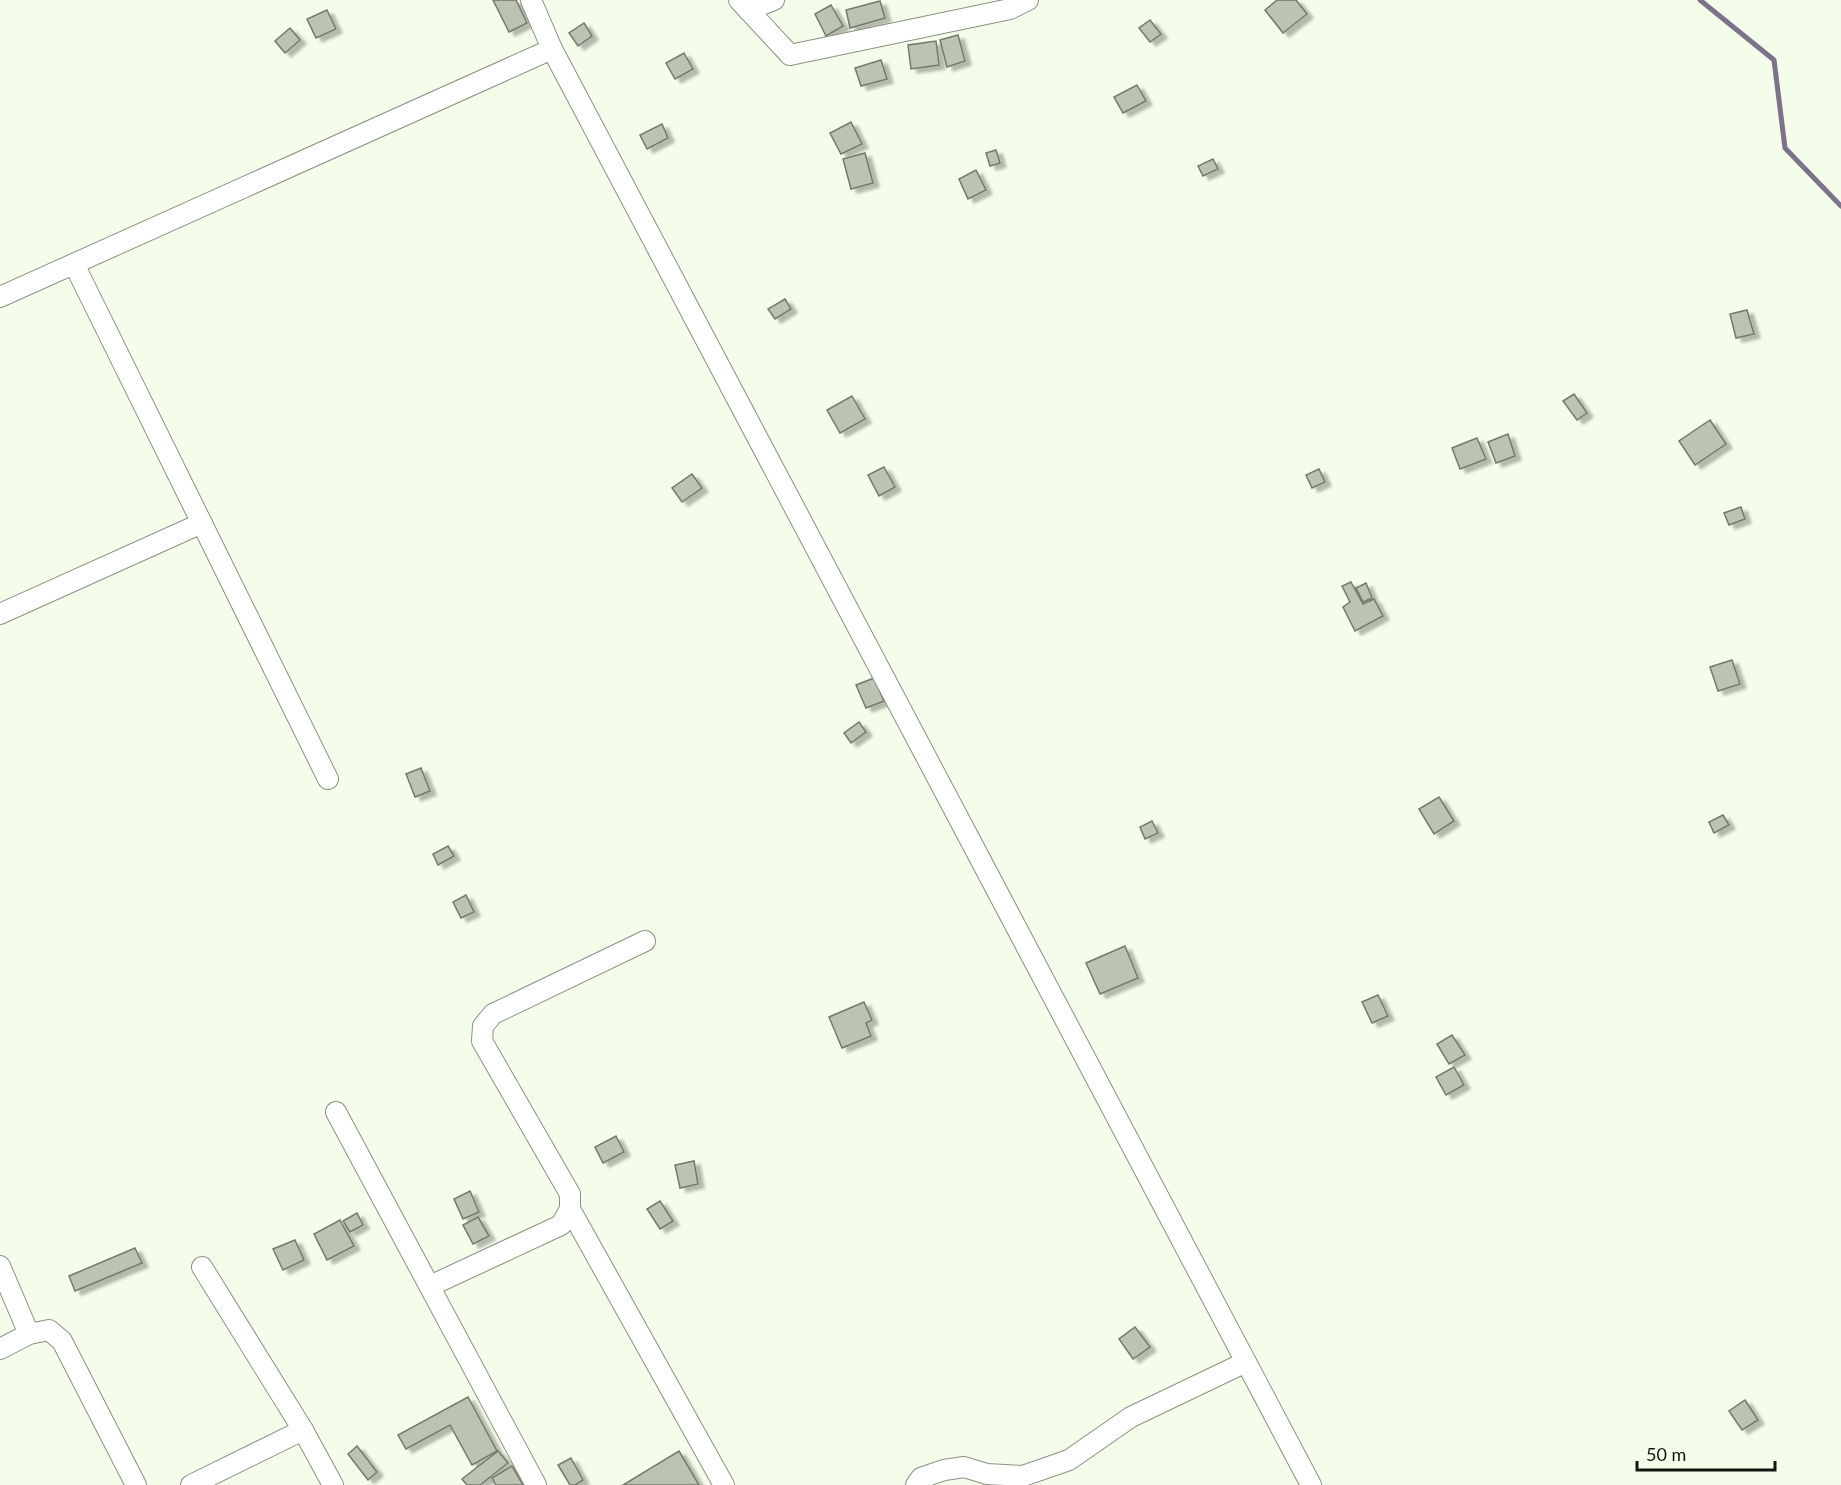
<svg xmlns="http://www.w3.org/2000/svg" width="1841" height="1485" font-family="Lato,sans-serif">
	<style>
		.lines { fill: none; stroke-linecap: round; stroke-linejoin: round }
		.stream { stroke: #7c7289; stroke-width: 5 }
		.building { fill: #bcc3b3; stroke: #737a6a; stroke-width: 1.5; filter: url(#shadow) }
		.street-casing { stroke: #8b9282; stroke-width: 22 }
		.street { stroke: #fff; stroke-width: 20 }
	</style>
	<defs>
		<filter id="shadow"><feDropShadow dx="6" dy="4" stdDeviation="1.5" flood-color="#0004"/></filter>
	</defs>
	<rect width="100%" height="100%" fill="#f4fcea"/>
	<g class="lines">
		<path class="stream" d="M1700,0L1774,60L1785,148L1841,206"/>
	</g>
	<g class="building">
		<path d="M493,0H516L527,23L509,32Z"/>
		<path d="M1277,0H1296L1307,14L1283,33L1265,10Z"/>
		<path d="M880,1L885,18L850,28L846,10Z"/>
		<path d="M831,5L843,26L826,36L815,14Z"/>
		<path d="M327,10L336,29L316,38L307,19Z"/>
		<path d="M1150,20L1161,34L1150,42L1139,28Z"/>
		<path d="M584,23L592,36L578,46L569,33Z"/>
		<path d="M290,28L300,40L285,53L275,41Z"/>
		<path d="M958,35L965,61L947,67L940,40Z"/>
		<path d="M936,41L939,65L911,69L908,45Z"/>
		<path d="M684,53L693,69L675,79L666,63Z"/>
		<path d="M881,60L887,79L861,86L855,68Z"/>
		<path d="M1137,85L1146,101L1123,113L1114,97Z"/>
		<path d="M851,122L862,144L841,154L830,133Z"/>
		<path d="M662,124L668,138L647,149L640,135Z"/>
		<path d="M996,150L1000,163L990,166L986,153Z"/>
		<path d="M865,153L873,183L851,189L843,159Z"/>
		<path d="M1213,159L1218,169L1203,176L1198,166Z"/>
		<path d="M976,170L986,190L968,199L959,179Z"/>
		<path d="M785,299L791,309L775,319L768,309Z"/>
		<path d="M1747,310L1754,334L1736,338L1730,314Z"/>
		<path d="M1574,394L1587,413L1577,420L1563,401Z"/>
		<path d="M852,396L865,419L840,433L827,410Z"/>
		<path d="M1710,420L1726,444L1695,465L1679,441Z"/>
		<path d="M1508,434L1515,456L1496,463L1488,442Z"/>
		<path d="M1477,438L1486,459L1460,469L1452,448Z"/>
		<path d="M884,467L895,487L879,496L868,475Z"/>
		<path d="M1319,469L1325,482L1312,488L1306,475Z"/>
		<path d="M692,474L702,488L682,502L672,488Z"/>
		<path d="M1741,507L1745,519L1729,525L1724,513Z"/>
		<path d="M1351,582L1363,604L1374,599L1383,616L1355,631L1343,607L1350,602L1342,586Z"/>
		<path d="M1366,583L1372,598L1363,602L1356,588Z"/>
		<path d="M1732,660L1740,684L1718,691L1710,667Z"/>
		<path d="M874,678L884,701L866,708L856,685Z"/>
		<path d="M859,722L866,732L851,743L844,733Z"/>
		<path d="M421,768L430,791L415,797L406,774Z"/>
		<path d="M1439,797L1454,821L1434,834L1419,809Z"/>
		<path d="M1723,815L1729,825L1714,833L1709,822Z"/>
		<path d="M1152,821L1158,833L1145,839L1140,827Z"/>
		<path d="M448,846L454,856L438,865L433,854Z"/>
		<path d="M466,895L474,912L461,918L453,902Z"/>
		<path d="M1125,946L1138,978L1100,994L1086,963Z"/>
		<path d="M1378,995L1388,1016L1372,1023L1362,1002Z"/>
		<path d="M864,1002L872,1020L866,1023L871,1036L842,1048L829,1017Z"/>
		<path d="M1452,1035L1465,1055L1449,1064L1437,1044Z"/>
		<path d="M1454,1067L1464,1085L1446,1095L1436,1077Z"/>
		<path d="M616,1136L624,1152L603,1163L595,1147Z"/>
		<path d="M694,1161L698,1184L680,1188L675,1165Z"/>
		<path d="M470,1191L479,1212L463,1219L454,1199Z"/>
		<path d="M660,1201L673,1221L660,1229L647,1209Z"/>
		<path d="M357,1213L363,1225L350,1232L343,1221Z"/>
		<path d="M478,1217L489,1236L473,1244L463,1225Z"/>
		<path d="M340,1220L354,1246L327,1260L314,1234Z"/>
		<path d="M295,1240L304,1260L283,1270L273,1249Z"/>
		<path d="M135,1248L142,1263L75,1291L69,1276Z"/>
		<path d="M1135,1327L1150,1347L1133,1359L1119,1339Z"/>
		<path d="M468,1397L497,1451L472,1465L450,1425L406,1449L398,1435Z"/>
		<path d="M1745,1400L1758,1420L1742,1430L1729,1411Z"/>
		<path d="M357,1446L377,1472L368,1480L348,1454Z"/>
		<path d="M498,1451L508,1463L480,1485H467L462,1479Z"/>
		<path d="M679,1451L699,1485H623Z"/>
		<path d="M571,1458L583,1480L575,1485H570L558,1465Z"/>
		<path d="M512,1466L523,1485H496L492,1478Z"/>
	</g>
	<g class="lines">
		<defs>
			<g id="street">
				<path d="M531,0L552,49L1311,1485"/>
				<path d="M739,0L790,55L1010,9L1028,0"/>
				<path d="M748,10L774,0"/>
				<path d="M74,264L328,779"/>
				<path d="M0,297L552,49"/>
				<path d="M0,614L202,523"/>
				<path d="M336,1112L536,1485"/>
				<path d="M570,1209L724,1485"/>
				<path d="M0,1266L29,1334"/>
				<path d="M202,1267L303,1430L333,1485"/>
				<path d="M430,1286L561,1225L570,1209V1194L482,1041L483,1026L493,1014L645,941"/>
				<path d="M0,1349L29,1334L49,1330L62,1341L136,1485"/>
				<path d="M191,1485L303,1430"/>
				<path d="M916,1485L921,1478L944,1470L964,1467L987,1474L1023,1476L1069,1460L1131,1417L1246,1362"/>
			</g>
		</defs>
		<use href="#street" class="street-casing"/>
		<use href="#street" class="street"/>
	</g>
	<path d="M1637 1461v9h138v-9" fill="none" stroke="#131610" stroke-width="3"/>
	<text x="1646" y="1461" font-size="18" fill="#131610" stroke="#f4fcea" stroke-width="4.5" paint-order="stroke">50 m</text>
</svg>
